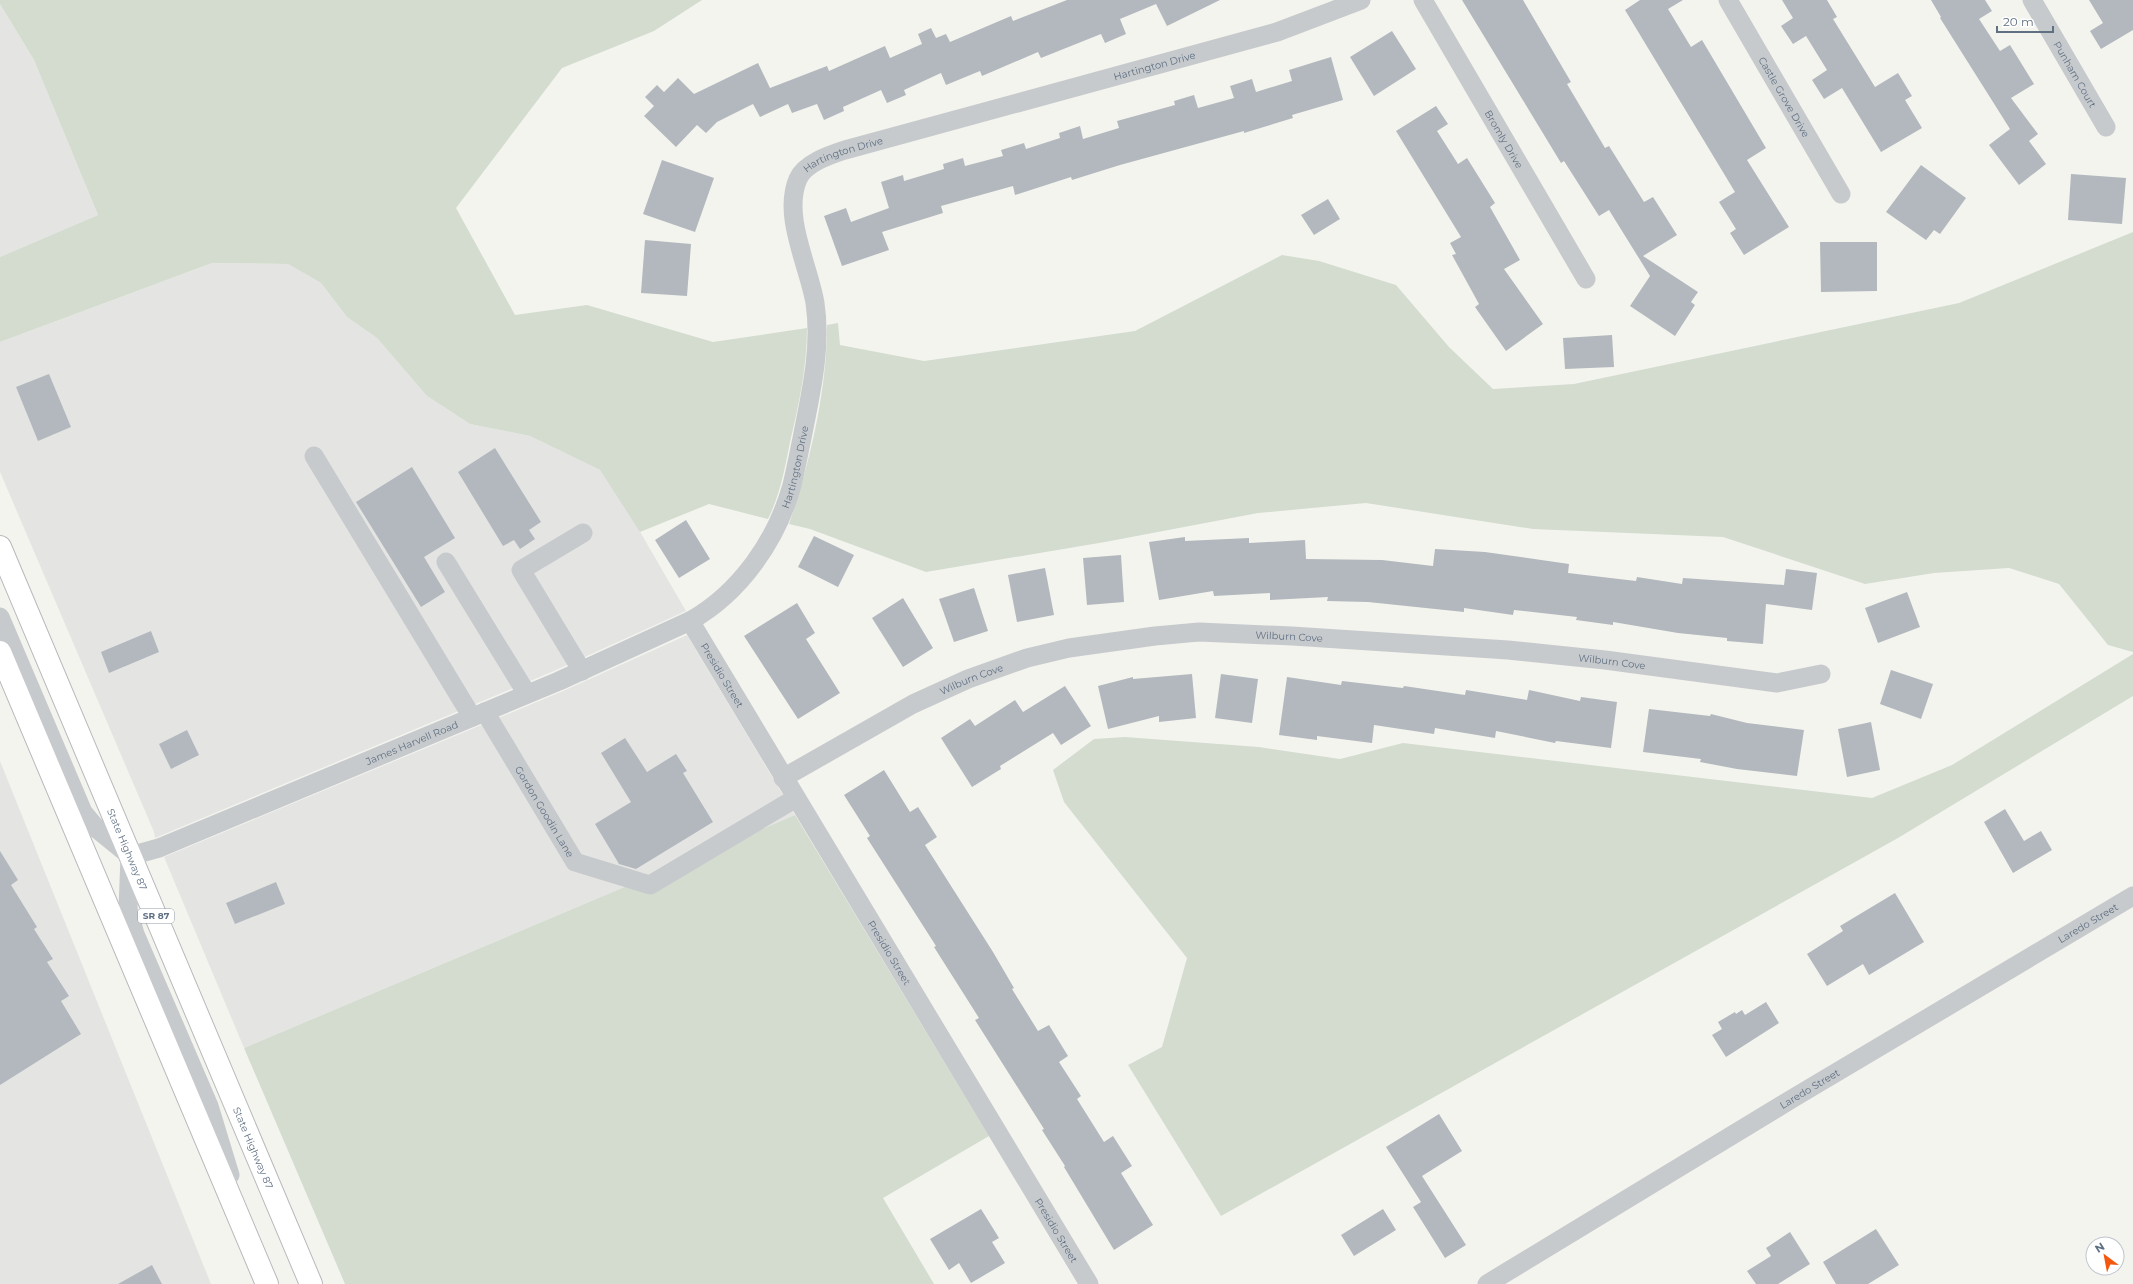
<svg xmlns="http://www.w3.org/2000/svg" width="2133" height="1284" font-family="Montserrat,sans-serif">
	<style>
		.built { fill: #e4e5e3 }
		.green { fill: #d3dccf }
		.building { fill: #b2b8bd }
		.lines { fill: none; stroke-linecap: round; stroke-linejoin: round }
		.highway-casing { stroke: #b7b9bc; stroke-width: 24 }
		.minor { stroke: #c7cacd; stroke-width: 19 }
		.highway { stroke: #fff; stroke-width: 22 }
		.labels { text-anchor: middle; stroke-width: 4; stroke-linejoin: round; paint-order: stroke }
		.shield { fill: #fff; stroke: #909ba8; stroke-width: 1 }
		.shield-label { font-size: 9px; font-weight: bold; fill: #607083 }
		.street-label { font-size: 10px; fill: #607083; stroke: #fff }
	</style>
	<rect width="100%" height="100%" fill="#f4f4ef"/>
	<g class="built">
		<path d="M0,4L34,60L98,215L0,257Z"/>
		<path d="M212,263L288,264L321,283L347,317L377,338L427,396L470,424L530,436L600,470L635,523L686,611L554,671L155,838L154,832L0,472V342Z"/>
		<path d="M687,635L795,815L244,1048L164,857L563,691Z"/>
		<path d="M0,761L211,1284H0Z"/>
	</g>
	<g class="green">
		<path d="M0,0H702L654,31L562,68L456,208L515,315L587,305L713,342L807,328C807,367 799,404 790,442C785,468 780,495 768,519L709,504L640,532L600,470L530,436L470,424L427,396L377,338L347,317L321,283L288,264L212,263L0,342V257L98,215L34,60L0,4Z"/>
		<path d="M2133,232V652L2108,645L2059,584L2009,568L1934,573L1865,584L1723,537L1533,529L1366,503L1258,513L1105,542L926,572L810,529L789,524C810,462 827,391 827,325L838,323L840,345L924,361L1135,331L1282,255L1319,261L1396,285L1449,347L1493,389L1574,384L1959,303Z"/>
		<path d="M2133,654V696L1898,838L1221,1216L1128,1065L1162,1047L1187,958L1064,802L1053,770L1094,739L1125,737L1259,747L1340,759L1403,743L1872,798L1952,765Z"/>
		<path d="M795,815L989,1136L883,1198L934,1284H345L244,1048Z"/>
	</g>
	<g class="building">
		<path d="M1067,0H1220L1167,26L1156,4L1120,19L1126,34L1105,43L1101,34L1041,58L1038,52L982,76L980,71L946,85L941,73L904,90L906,95L887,103L881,90L843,107L844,111L824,120L817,104L792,113L788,104L760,117L753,104L717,122L706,133L697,125L676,147L644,116L654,106L645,97L657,85L664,92L678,78L694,94L758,63L770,88L827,66L829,71L885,46L890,58L922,44L918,34L931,28L936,38L946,34L950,42L1011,16L1013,21Z"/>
		<path d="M1462,0H1523L1571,82L1567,84L1605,148L1609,146L1644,202L1653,197L1677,235L1643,256L1698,292L1691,302L1695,305L1675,336L1630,306L1650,276L1609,210L1599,216L1564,161L1561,163Z"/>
		<path d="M1640,0H1683L1668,9L1691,47L1702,40L1766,148L1747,160L1789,227L1744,255L1730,233L1736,229L1719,202L1735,192L1625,10Z"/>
		<path d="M1782,0H1827L1837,17L1833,19L1875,87L1898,73L1912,96L1905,100L1922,128L1881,152L1842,88L1824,99L1812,80L1827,70L1806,36L1793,44L1781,26L1793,18Z"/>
		<path d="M1931,0H1985L1992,11L1979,19L2000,51L2010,45L2034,84L2011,98L2038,134L2029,141L2046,164L2019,185L1989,145L2010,129L1940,18L1941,17Z"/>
		<path d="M2089,0H2133V30L2101,49L2090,31L2103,23Z"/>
		<path d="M1392,31L1416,69L1374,96L1350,57Z"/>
		<path d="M1331,57L1343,100L1292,115L1293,118L1244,133V131L1120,165L1072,180L1071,177L1015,195L1013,186L941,206L943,213L882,232L889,250L842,266L824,216L846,208L851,222L889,208L881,182L903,175L904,181L944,169L943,164L963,158L965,166L1003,156L1001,150L1024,143L1026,149L1060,138L1059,133L1080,126L1083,139L1119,128L1117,121L1175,105L1174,101L1194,95L1198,108L1234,98L1230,86L1252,79L1256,92L1292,81L1289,70Z"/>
		<path d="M1436,106L1448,124L1437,131L1458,164L1467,158L1495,203L1490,207L1520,260L1504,269L1543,324L1506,351L1475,307L1479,304L1452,255L1456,254L1450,243L1461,237L1396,131Z"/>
		<path d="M662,160L714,178L695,232L643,214Z"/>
		<path d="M1921,165L1966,198L1940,234L1934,230L1926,240L1886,212Z"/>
		<path d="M2071,174L2126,178L2122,224L2068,220Z"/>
		<path d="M1328,199L1340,219L1314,235L1301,215Z"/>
		<path d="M645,240L691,244L687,296L641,293Z"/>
		<path d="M1820,242H1877V291L1821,292Z"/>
		<path d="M1612,335L1614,367L1565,369L1563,338Z"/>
		<path d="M49,374L71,427L38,441L16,387Z"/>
		<path d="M495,448L541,522L529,530L535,539L520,549L514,540L503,546L458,472Z"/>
		<path d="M412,467L455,538L424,557L445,592L421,607L356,502Z"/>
		<path d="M686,520L710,559L679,578L655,540Z"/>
		<path d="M814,536L854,555L838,587L798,567Z"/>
		<path d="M1185,537V541L1249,538V543L1305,540L1306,559L1382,560L1433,566L1435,549L1485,552L1569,564L1568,573L1636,581L1637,577L1682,584L1683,578L1784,585L1786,569L1817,573L1812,610L1766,604L1763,644L1727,641V638L1678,633L1613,622V625L1576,620L1577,617L1514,610L1513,615L1464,608V612L1368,602L1327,601L1328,597L1270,600V593L1214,596L1213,591L1159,600L1149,542Z"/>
		<path d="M1121,555L1124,602L1087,605L1083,558Z"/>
		<path d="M1045,568L1054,615L1017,622L1008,575Z"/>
		<path d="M974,588L988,631L954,642L939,599Z"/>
		<path d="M1907,592L1920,627L1878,643L1865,608Z"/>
		<path d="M903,598L933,648L903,667L872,618Z"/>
		<path d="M797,603L815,633L806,639L840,693L798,719L744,636Z"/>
		<path d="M151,631L159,652L109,673L101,652Z"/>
		<path d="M1891,670L1933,684L1921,719L1880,704Z"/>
		<path d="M1192,674L1196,718L1159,722V716L1108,729L1098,686L1133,677V679Z"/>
		<path d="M1221,674L1258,679L1252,723L1215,718Z"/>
		<path d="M1287,677L1341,685L1342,681L1403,688L1404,686L1465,695L1466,690L1527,700L1529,690L1580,701L1581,697L1617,702L1611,748L1556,741L1555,743L1496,731L1495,738L1435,728L1434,734L1374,725L1372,743L1317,736V740L1279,735Z"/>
		<path d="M1065,686L1091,726L1061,745L1053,733L1000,766L1001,769L972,787L941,738L970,719L975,726L1015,700L1023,712Z"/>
		<path d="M1649,709L1710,716L1711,714L1747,723L1804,730L1797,776L1737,769L1700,762L1701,759L1643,752Z"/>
		<path d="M1871,722L1880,770L1847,777L1838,729Z"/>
		<path d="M187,730L199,755L171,769L159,744Z"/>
		<path d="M625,738L647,772L676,754L687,771L683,773L713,822L636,869L619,864L595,824L631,802L601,753Z"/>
		<path d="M884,770L910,812L918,807L937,837L925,845L993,952L1014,988L1012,989L1038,1031L1049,1025L1068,1056L1059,1062L1081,1096L1077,1099L1104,1142L1113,1136L1132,1166L1121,1173L1153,1225L1114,1250L1064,1167L1065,1166L1042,1130L1044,1129L975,1020L979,1018L934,947L936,946L867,838L870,836L844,795Z"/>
		<path d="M2005,809L2024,841L2041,831L2052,850L2013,873L1984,822Z"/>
		<path d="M0,851L18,880L11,885L37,927L34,929L53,959L47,962L69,996L61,1001L81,1034L0,1085Z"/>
		<path d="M276,882L285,904L235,924L226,903Z"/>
		<path d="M1895,893L1924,942L1869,975L1863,964L1827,986L1807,954L1843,931L1840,926Z"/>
		<path d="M1766,1002L1779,1023L1726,1057L1712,1035L1722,1029L1718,1022L1735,1012L1736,1014L1742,1010L1745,1015Z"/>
		<path d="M1439,1114L1462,1151L1422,1176L1466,1245L1445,1258L1413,1207L1421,1202L1386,1147Z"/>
		<path d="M981,1209L999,1238L992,1242L1005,1263L971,1283L959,1263L949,1270L930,1239Z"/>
		<path d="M1383,1209L1396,1230L1354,1256L1341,1235Z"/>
		<path d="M1876,1229L1899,1265L1868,1284H1836L1823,1262Z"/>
		<path d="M1790,1232L1810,1264L1778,1284H1756L1747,1271L1771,1256L1766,1248Z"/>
		<path d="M152,1265L162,1284H118Z"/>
	</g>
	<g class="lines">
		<defs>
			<g id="highway">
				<path id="s9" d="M0,547L311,1284"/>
				<path d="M0,652L267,1284"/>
			</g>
		</defs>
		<use href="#highway" class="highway-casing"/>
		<g class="minor">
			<path id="s1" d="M1423,0L1586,279"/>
			<path id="s2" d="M1728,0L1841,194"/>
			<path id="s3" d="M2032,0L2106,127"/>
			<path d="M314,456L472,717"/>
			<path d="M446,562L527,694"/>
			<path d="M0,617L83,812L98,830L130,856"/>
			<path id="s4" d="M690,621L1089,1284"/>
			<path d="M582,671L521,570L583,533"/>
			<path id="s5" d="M485,712L575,862L650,885L796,798"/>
			<path id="s6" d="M783,778L913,704L968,679L1027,658L1069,648L1155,636L1199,632L1292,636L1508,650L1605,660L1777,683L1821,674"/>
			<path id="s7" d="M130,856L159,848L559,681L690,621C740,593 777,540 792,485C797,464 801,443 805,423C813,383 821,343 815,303C809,266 782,216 798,179C805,163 830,155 845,150L1277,32L1361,0"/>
			<path d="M130,856L128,909L135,934L209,1106L230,1175"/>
			<path id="s8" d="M1487,1284L1795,1097L2133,896"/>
		</g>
		<use href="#highway" class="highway"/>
	</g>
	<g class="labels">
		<rect class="shield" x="138" y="909" width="36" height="14" rx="3"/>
		<g class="shield-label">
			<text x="156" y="919">SR 87</text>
		</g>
		<g class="street-label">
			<text dy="4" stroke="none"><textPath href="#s7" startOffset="1471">Hartington Drive</textPath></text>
			<text dy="4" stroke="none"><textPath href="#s3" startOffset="86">Punham Court</textPath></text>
			<text dy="4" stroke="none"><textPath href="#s2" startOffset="112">Castle Grove Drive</textPath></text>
			<text dy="4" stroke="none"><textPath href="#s1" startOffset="161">Bromly Drive</textPath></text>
			<text dy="4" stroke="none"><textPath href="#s7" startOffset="1147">Hartington Drive</textPath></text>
			<text dy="4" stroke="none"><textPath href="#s7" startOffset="800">Hartington Drive</textPath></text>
			<text dy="4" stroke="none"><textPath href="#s6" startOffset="537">Wilburn Cove</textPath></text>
			<text dy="4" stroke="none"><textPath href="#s6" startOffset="861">Wilburn Cove</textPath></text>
			<text dy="4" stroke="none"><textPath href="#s4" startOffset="63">Presidio Street</textPath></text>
			<text dy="4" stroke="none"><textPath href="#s6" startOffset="213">Wilburn Cove</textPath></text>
			<text dy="4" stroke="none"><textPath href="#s7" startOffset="304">James Harvell Road</textPath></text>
			<text dy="4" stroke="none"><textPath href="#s5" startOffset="116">Gordon Goodin Lane</textPath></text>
			<text dy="4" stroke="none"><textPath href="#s9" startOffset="328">State Highway 87</textPath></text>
			<text dy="4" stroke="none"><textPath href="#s8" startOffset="701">Laredo Street</textPath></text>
			<text dy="4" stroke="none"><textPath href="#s4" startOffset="387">Presidio Street</textPath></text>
			<text dy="4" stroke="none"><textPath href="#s8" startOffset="377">Laredo Street</textPath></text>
			<text dy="4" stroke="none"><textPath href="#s9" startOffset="652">State Highway 87</textPath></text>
			<text dy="4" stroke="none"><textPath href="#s4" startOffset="711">Presidio Street</textPath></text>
		</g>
	</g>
	<g transform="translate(2105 1256) rotate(328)"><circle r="19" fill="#ffffff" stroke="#bfc6cd"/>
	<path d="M0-3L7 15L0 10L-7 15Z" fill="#f5570e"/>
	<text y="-6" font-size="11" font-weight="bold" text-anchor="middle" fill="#607083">N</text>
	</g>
	<path d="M1997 26v6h56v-6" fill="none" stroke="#607083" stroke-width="2"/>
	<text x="2003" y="26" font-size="12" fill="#607083" stroke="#ffffff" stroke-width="3" paint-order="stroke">20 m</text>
</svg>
